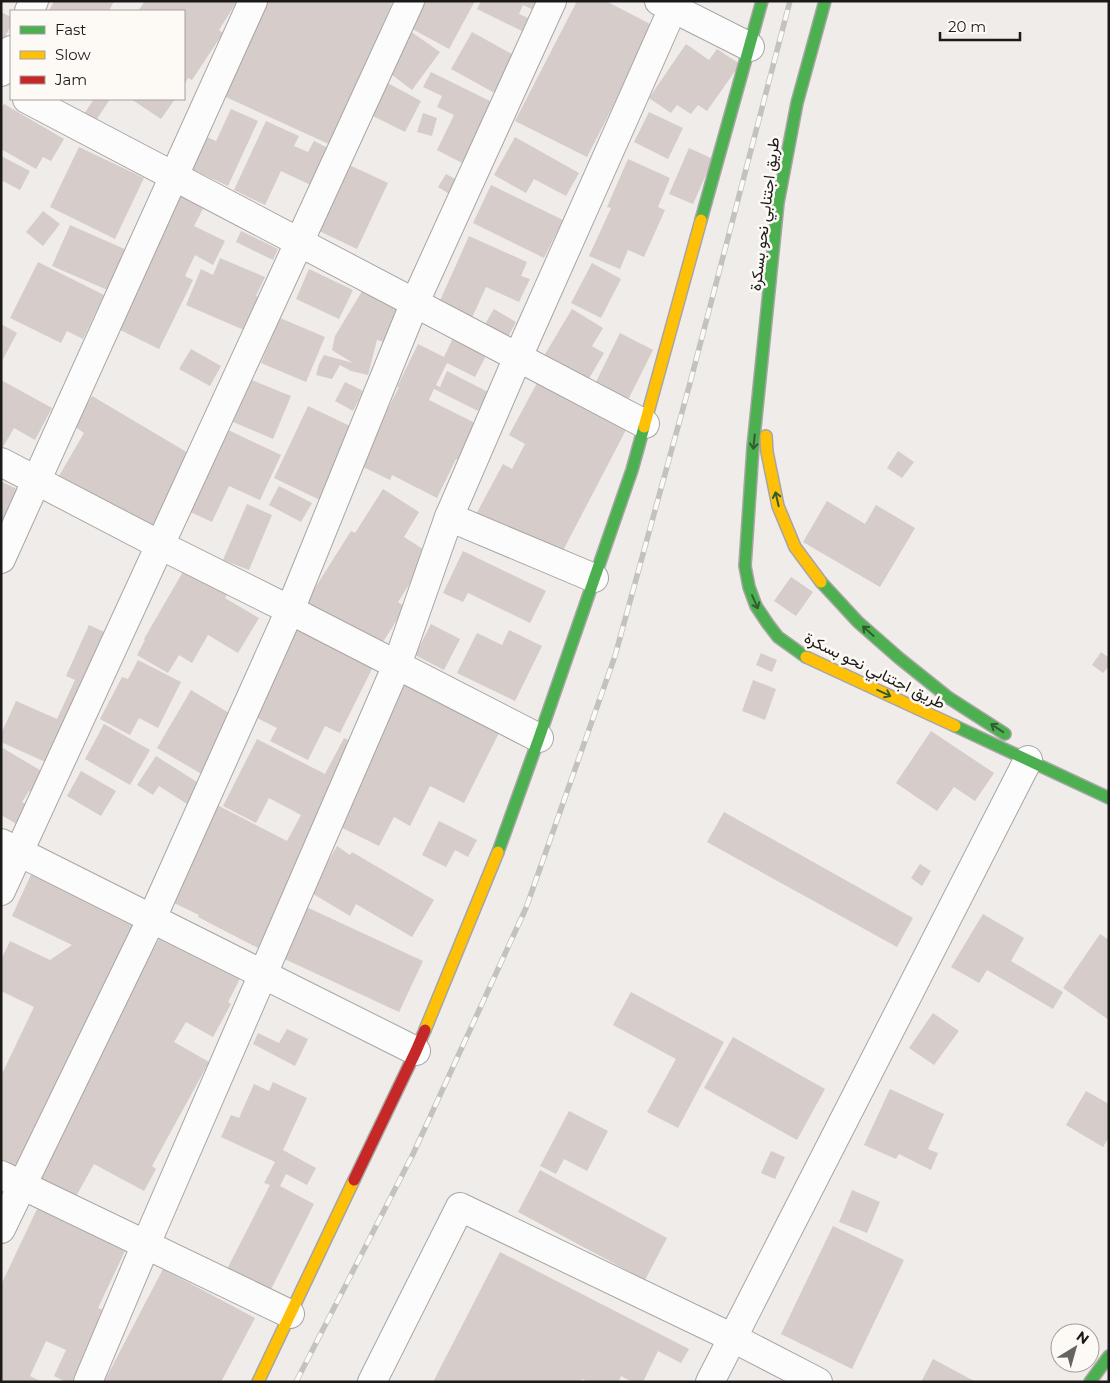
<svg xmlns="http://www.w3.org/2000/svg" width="1110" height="1383" font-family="Montserrat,Vazirmatn,sans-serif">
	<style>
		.building { fill: #d6ccc9 }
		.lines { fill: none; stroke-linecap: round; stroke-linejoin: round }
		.street-casing { stroke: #a8a6a4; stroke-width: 30 }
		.fast-casing { stroke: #a8a6a4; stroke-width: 14 }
		.slow-casing { stroke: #a8a6a4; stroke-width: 14 }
		.jam-casing { stroke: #a8a6a4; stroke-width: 14 }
		.street { stroke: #fdfcfc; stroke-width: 28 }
		.fast { stroke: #4caf50; stroke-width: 11 }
		.slow { stroke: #ffc107; stroke-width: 11 }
		.jam { stroke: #c62828; stroke-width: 11 }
		.rail-casing { stroke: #c2c2c1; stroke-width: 5.5 }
		.rail { stroke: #fdfaf6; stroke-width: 4; stroke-dasharray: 11; stroke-linecap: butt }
		.oneway { stroke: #315d32 }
		.labels { text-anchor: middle; stroke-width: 5; stroke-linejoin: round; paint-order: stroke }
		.street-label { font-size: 16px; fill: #1b1a19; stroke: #fdfaf6 }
	</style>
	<rect width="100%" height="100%" fill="#efecea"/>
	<g class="building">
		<path d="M54,1H114L109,11H49Z"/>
		<path d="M145,1H233L236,3L219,30L223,33L192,80L188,78L184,85V11H138Z"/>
		<path d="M259,1H393L331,145L217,93Z"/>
		<path d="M418,1H475L449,49L405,25Z"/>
		<path d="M481,1H548L542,14L523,5L519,14L528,18L522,31L477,9Z"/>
		<path d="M577,1H606L654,26L587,157L515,121Z"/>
		<path d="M1,12L11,17V25L6,35L11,38L1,55Z"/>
		<path d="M410,31L440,52L412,90L383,68Z"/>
		<path d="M472,32L521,59L500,96L451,69Z"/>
		<path d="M686,44L709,60L717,49L740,64L707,111L698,105L691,114L677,105L671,113L649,98Z"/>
		<path d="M431,72L498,105L466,165L437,150L454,115L437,107L442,96L423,87Z"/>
		<path d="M384,81L421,101L405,132L367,113Z"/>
		<path d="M94,99H110L95,122L84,114Z"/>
		<path d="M131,99H175L161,119Z"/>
		<path d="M4,104L64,139L51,161L43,157L36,169L1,149V109Z"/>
		<path d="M231,109L258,121L228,186L185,166L200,134L216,141Z"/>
		<path d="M649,112L683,128L668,159L634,142Z"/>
		<path d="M423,113L437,118L432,136L417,132Z"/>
		<path d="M266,121L299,136L294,146L308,152L314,141L336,152L319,189L281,171L265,205L234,190Z"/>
		<path d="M515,137L579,173L566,196L534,179L526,193L494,175Z"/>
		<path d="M79,147L144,178L115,239L50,207Z"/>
		<path d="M689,148L713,159L693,204L669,194Z"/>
		<path d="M1,156L30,171L20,190L1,180Z"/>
		<path d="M628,159L670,178L658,207L665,210L644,257L628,250L620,269L589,256L611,208L607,207Z"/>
		<path d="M345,163L388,183L357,249L315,229Z"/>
		<path d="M446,174L464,184L456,198L438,187Z"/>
		<path d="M491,185L563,220L544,258L473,223Z"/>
		<path d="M174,192L204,207L194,226L225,241L213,265L195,255L185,276L193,280L159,349L110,325Z"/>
		<path d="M43,211L60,224L43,246L26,232Z"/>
		<path d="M70,225L129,251L112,292L52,266Z"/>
		<path d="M241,231L278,249L273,260L236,242Z"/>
		<path d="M469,236L527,262L521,276L530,279L519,302L486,287L471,320L438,305Z"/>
		<path d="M220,258L265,277L256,296L258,297L244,330L186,305L201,269L213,275Z"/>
		<path d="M38,262L104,295L83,339L67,331L61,343L10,318Z"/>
		<path d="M592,263L621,279L601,318L571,303Z"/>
		<path d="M309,269L353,290L339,319L296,299Z"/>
		<path d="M367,283L405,301L388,343L377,340L368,375L351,371L340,365L332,379L316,375L319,364L324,355L353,363L332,350L335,336Z"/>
		<path d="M494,309L516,322L508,337L485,324Z"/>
		<path d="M572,309L603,328L592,346L604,353L584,387L541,361Z"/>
		<path d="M280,318L325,337L306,382L261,363Z"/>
		<path d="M1,324L17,333L1,363Z"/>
		<path d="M620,333L653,350L628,400L595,384Z"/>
		<path d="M453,338L487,354L475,377L447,363L436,385L440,387L447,371L488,392L478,411L434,389L429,400L477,424L458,460L456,459L437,498L392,475L390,480L359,465L399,387H397L418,344L444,357Z"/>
		<path d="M191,349L221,366L210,386L179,369Z"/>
		<path d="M249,379L291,396L273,439L231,421Z"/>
		<path d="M1,380L52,408L35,440L14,428L3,447L1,446Z"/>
		<path d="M345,382L363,391L353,411L335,401Z"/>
		<path d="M537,383L626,430L556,564L473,520L503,464L512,469L525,444L509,435Z"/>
		<path d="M92,396L195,457L151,531L59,476L84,433L74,426Z"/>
		<path d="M308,406L350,426L343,440L350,444L322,501L274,478Z"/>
		<path d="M224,428L281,455L260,500L229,486L212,522L184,509Z"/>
		<path d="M898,451L914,462L902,478L887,468Z"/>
		<path d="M1,481L28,495L1,548Z"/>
		<path d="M279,486L312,503L301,522L269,505Z"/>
		<path d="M383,489L419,512L404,537L429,553L398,602L405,607L376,653L303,607L351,531L355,533Z"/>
		<path d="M827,501L865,524L876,505L915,528L880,587L803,542Z"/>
		<path d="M247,504L272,515L249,570L223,560Z"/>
		<path d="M463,551L546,591L530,623L468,593L463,602L443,593Z"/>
		<path d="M188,563L231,588L225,598L259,618L238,653L208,635L192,663L179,655L168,673L137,655L145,640L144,639Z"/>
		<path d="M791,577L813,592L796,616L774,601Z"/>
		<path d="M431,624L460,639L444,670L415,655Z"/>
		<path d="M89,625L111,635L52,765L1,742V734L16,701L57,719L75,680L66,676Z"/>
		<path d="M297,628L373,667L340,733L325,726L308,760L270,741L277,728L253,716Z"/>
		<path d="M509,630L542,646L515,701L457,673L477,633L502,645Z"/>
		<path d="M1101,652L1109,658V666L1103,673L1092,665Z"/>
		<path d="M761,653L777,660L772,672L756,665Z"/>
		<path d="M138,660L181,682L158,728L139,718L130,735L100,719L122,677L128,679Z"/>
		<path d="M753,680L776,689L765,720L742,711Z"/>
		<path d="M406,683L500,731L464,803L430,786L410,826L394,817L379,846L334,824Z"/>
		<path d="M191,690L239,719L205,776L157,748Z"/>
		<path d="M104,724L150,750L130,785L85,759Z"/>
		<path d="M931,731L994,773L975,801L954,787L937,811L896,783Z"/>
		<path d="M344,738L361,746L258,948L198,917L199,915L172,902L199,849L196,847L217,805L287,841L301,815L269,798L256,823L223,806L257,739L325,774Z"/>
		<path d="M1,747L50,776L38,796L29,791L22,802L31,807L20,826L1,815Z"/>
		<path d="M156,756L200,784L187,804L159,786L153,795L137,785Z"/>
		<path d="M81,771L116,791L101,816L67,796Z"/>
		<path d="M724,812L913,918L897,947L707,842Z"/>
		<path d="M439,821L477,840L468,857L455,850L446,867L422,855Z"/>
		<path d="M337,846L350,855L352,852L434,900L412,937L356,904L350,916L310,892Z"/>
		<path d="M920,864L931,871L922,886L911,878Z"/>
		<path d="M35,866L141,919L21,1172L1,1163V1076L34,1007L1,991V960L10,941L50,960L72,945L12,916Z"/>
		<path d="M302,905L423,961L399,1012L278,956Z"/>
		<path d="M983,914L1024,938L1011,961L1063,992L1053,1009L987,970L979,983L951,967Z"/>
		<path d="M165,928L244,971L228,1002L231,1004L213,1037L186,1022L174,1042L209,1062L152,1166L156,1169L144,1191L94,1164L70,1207L30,1185L86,1073Z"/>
		<path d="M1100,934L1109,940V1020L1063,988Z"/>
		<path d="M631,992L724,1042L678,1128L647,1112L676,1059L613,1025Z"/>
		<path d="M933,1013L959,1031L934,1065L909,1048Z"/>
		<path d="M287,1029L308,1039L295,1066L253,1044L258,1033L279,1043Z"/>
		<path d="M733,1037L825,1089L797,1140L704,1088Z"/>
		<path d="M273,1082L307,1098L283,1150L316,1168L307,1185L286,1174L280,1186L314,1204L265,1301L222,1279L270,1185L264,1183L275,1162L221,1137L231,1115L239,1118L254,1084L269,1091Z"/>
		<path d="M890,1089L944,1114L928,1149L938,1153L931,1170L899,1154L896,1159L864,1145Z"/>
		<path d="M1086,1091L1109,1104V1137L1103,1147L1066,1125Z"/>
		<path d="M569,1111L608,1131L587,1171L564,1159L556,1174L540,1166Z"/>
		<path d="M771,1151L785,1157L775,1179L761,1173Z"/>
		<path d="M540,1170L667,1238L645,1280L518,1212Z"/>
		<path d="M852,1190L880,1202L867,1233L839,1222Z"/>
		<path d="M37,1209L125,1251L98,1308L108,1312L75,1382H66L54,1376L66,1350L46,1341L30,1376L42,1382H1V1285Z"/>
		<path d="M833,1226L904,1260L852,1369L781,1334Z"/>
		<path d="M500,1252L689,1349L681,1363L658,1351L643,1382H632L621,1376L619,1382H588L582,1379L580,1382H433Z"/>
		<path d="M163,1269L255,1318L221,1382H104Z"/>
		<path d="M933,1359L976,1382H921Z"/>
	</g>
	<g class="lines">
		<defs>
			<g id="street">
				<path d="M659,1L750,47"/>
				<path d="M29,11L34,1"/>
				<path d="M1,72L11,50"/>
				<path d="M27,99L645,424"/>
				<path d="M1,462L160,545L290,610L539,738"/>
				<path d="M449,517L594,578"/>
				<path d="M1,559L253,1"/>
				<path d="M1,843L416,1051"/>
				<path d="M1,891L410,1"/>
				<path d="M1,1175L290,1314"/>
				<path d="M1,1229L152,918L290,610L415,302L552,1"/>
				<path d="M88,1382L146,1244L397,665L449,517L518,357L673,8"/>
				<path d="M372,1382L460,1207L733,1338L818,1382"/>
				<path d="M710,1382L1028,760"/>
			</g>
			<g id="fast">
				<path d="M701,220L762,1"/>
				<path d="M821,582L858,622L899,658L949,698L1005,734"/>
				<path d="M806,657L778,637L768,624L756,606L749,587L745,566L753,447L778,203L797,103L825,1"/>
				<path d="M955,726L1109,798"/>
				<path d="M498,852L539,738L632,470L644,427"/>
				<path d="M1090,1382L1109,1356"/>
			</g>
			<g id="slow">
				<path d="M644,427L701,220"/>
				<path d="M766,436L767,452L778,506L795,547L821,582"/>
				<path d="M806,657L955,726"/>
				<path d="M425,1030L498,852"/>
				<path d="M258,1382L354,1180"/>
			</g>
			<path id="jam" d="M354,1180L416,1051L425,1030"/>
		</defs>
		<use href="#street" class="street-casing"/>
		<use href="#fast" class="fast-casing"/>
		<use href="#slow" class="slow-casing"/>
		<use href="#jam" class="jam-casing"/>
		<use href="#street" class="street"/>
		<use href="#fast" class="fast"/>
		<use href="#slow" class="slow"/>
		<use href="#jam" class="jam"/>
		<defs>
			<path id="rail" d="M296,1382L413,1154L526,908L615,656L690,383L790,1"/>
		</defs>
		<use href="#rail" class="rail-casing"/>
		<use href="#rail" class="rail"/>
	</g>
	<defs><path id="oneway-shaft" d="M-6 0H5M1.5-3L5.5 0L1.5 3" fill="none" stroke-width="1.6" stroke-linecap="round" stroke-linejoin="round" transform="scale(1.25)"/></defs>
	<g class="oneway">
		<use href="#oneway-shaft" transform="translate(754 442) rotate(96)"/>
		<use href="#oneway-shaft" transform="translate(777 499) rotate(-103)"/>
		<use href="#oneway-shaft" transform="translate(755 602) rotate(66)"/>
		<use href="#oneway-shaft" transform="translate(868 631) rotate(-138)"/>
		<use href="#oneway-shaft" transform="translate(884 693) rotate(25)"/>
		<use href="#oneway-shaft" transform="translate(997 728) rotate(-147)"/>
	</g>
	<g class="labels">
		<g class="street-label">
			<text transform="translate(764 214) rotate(-83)" y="6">طريق اجتنابي نحو بسكرة</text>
			<text transform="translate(875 670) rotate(26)" y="6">طريق اجتنابي نحو بسكرة</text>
		</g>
	</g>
	<rect width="1110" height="1383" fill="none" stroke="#1b1a19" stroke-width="5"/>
	<rect x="10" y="10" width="175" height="90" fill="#fdfaf6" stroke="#a3a09e"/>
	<rect x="20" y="26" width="25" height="8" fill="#4caf50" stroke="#a3a09e"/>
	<text x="55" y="35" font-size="15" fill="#1b1a19">Fast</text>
	<rect x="20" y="51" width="25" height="8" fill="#ffc107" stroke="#a3a09e"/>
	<text x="55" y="60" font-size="15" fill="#1b1a19">Slow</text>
	<rect x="20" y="76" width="25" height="8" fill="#c62828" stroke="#a3a09e"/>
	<text x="55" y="85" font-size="15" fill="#1b1a19">Jam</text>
	<g transform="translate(1075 1348) rotate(37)"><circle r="24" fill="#fdfaf6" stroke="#a3a09e"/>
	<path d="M0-4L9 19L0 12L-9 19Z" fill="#656462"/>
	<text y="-8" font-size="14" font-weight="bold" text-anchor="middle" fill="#1b1a19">N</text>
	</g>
	<path d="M940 32v8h80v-8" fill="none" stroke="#1b1a19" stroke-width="2.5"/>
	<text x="948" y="32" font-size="15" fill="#1b1a19" stroke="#fdfaf6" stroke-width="4" paint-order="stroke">20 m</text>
</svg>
